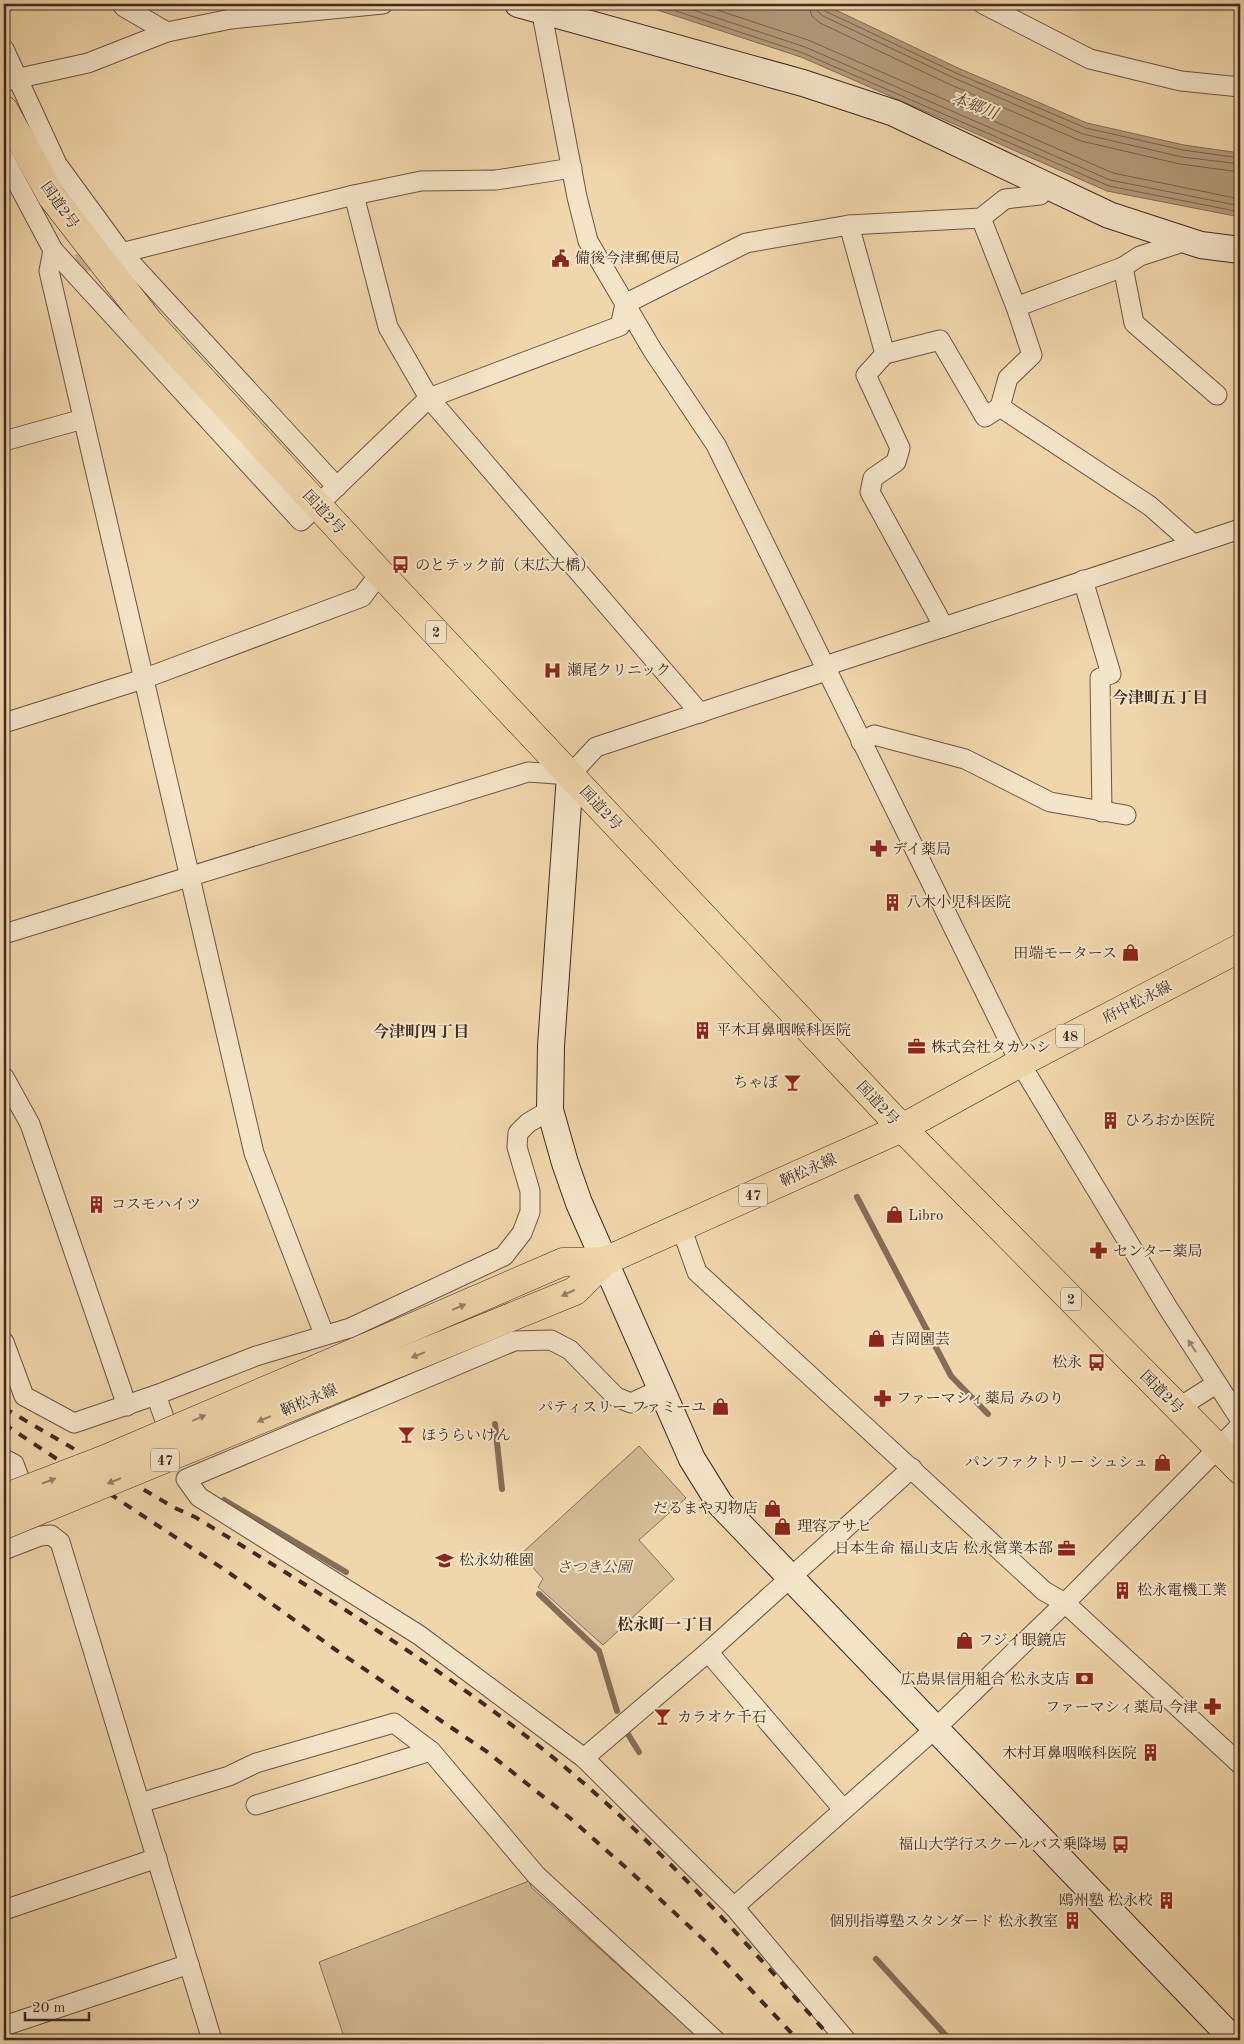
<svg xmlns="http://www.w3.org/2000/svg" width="1244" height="2044" font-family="'Old Standard TT','Noto Serif JP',serif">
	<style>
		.green { fill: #d2ba93; stroke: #88725a }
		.water { fill: #b49c7c; stroke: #856e57 }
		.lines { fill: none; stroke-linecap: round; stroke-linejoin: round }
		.shore { stroke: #7a634e; stroke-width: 1 }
		.stream { stroke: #856e57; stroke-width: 6 }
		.street-tunnel { stroke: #cdb48f; stroke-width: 19; stroke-dasharray: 19 9; stroke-linecap: butt }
		.street-casing { stroke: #6b5543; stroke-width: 21 }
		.secondary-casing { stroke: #3f2a20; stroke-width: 28 }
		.primary-casing { stroke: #3f2a20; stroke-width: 29 }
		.highway-casing { stroke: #3f2a20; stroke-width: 29 }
		.street { stroke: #f5e5c8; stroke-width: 19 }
		.secondary { stroke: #f5e5c8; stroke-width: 26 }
		.primary { stroke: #f0d7ab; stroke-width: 28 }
		.highway { stroke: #f0d7ab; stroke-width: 28 }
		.rail { stroke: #3f2a20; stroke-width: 4; stroke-dasharray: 9 9; stroke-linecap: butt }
		.primary-bridge-casing { stroke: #3f2a20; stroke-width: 29; stroke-linecap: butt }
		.primary-bridge { stroke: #f0d7ab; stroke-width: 28 }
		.oneway { fill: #988066 }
		.oneway2 { fill: #9a8874 }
		.labels { text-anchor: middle; stroke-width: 4; stroke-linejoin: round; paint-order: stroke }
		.shield { fill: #f5e5c8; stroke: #766252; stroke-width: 1 }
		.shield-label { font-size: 14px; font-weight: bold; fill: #3f2a20 }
		.street-label { font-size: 15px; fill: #3f2a20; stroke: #f5e5c8 }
		.poi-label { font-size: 15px; fill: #3f2a20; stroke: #f5e5c8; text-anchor: start }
		.park-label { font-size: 15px; font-style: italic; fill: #5c4737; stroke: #f5e5c8 }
		.water-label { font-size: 16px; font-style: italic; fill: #5c4637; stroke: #f5e5c8 }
		.neighbourhood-label { font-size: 16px; font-weight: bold; fill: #3f2a20; stroke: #f5e5c8 }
	</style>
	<rect width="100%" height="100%" fill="#f0d7ab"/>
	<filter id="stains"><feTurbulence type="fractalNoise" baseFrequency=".004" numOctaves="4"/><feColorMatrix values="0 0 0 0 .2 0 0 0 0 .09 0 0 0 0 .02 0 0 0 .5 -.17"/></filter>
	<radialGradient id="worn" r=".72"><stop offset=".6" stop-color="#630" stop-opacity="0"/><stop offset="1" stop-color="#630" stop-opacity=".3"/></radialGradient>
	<g class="green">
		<path d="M639,1446L686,1498L639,1540L674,1579L603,1645L538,1587L543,1579L521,1554Z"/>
		<path d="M529,1881L531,1887L701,2040H345L319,1962Z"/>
	</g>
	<path class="water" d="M639,4H823L958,68L1087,123L1184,145L1240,153V217L1107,191L801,57Z"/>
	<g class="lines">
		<g class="shore">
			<path d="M655,4L803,53L1109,186L1240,212"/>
			<path d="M675,4L805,47L1110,180L1240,206"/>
			<path d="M699,4L808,40L1113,173L1240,199"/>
			<path d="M808,4L812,16L820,23L951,85L1081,141L1180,164L1240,172"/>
			<path d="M816,4L817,11L823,16L954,78L1083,134L1182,157L1240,164"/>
			<path d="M822,4L825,11L956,73L1086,128L1183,150L1240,158"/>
		</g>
		<g class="stream">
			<path d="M857,1197L951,1376L988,1414"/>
			<path d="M495,1424L502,1489"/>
			<path d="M224,1500L346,1572"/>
			<path d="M539,1594L599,1651L617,1711"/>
			<path d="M626,1731L639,1752"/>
			<path d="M876,1959L950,2040"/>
		</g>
		<path class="street-tunnel" d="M77,264L110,256"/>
		<defs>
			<g id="street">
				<path d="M122,4L124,7L167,32"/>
				<path d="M983,4L1090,59L1181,81L1240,87"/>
				<path d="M541,9L577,197L588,241L653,351L716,445L1020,1063L1168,1308L1240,1419"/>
				<path d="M4,49L57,164L122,253L337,487"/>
				<path d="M6,81L88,63L167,32L231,19L383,4"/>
				<path d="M4,158L53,250L301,521L429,398L620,326L625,304L746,243L849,225L981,218L1005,199L1040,195L1047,185"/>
				<path d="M354,195L388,327L429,398L700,713"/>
				<path d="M981,218L1016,307L1123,267"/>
				<path d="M849,225L885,354L940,340L985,417L1000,407L1008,378L1032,355L1016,307"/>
				<path d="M1177,237V244L1140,256L1123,267L1134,323L1217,395"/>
				<path d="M53,250L49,271L254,1153L324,1334"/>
				<path d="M113,255L354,195L421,181L496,180L572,168"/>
				<path d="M885,354L866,375L900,448L896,462L873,478L870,492L944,627L1240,529"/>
				<path d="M1000,407L1150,506L1193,544"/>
				<path d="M4,441L83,419"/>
				<path d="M1083,580L1111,674L1100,678L1102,812"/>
				<path d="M4,723L143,679L362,597L380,573"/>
				<path d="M861,742L874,735L965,759L1050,802L1126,815"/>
				<path d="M4,934L528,772L570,775L596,747L826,671L834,663L944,627"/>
				<path d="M4,1077L30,1124L127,1406"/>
				<path d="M681,1227L697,1272L1044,1591L1065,1603L1240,1764"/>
				<path d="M4,1342L24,1396L74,1423L156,1395L256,1356L350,1328L504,1256L522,1233L530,1212V1191L517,1147L518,1133L528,1123L550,1110"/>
				<path d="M661,1389L631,1403L616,1397L570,1350L551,1340L514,1341L186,1479L199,1497L419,1635L584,1758L734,1907"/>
				<path d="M156,1395L173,1443"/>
				<path d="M1178,1408L1216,1384"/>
				<path d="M4,1459L14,1464L28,1501"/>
				<path d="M4,1550L40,1536L51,1535L60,1542L212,2040"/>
				<path d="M708,1652L843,1809"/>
				<path d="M584,1758L708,1652L912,1468"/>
				<path d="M140,1803L229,1776L256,1763L394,1723L431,1751L536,1875L715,2040"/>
				<path d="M256,1805L431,1751"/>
				<path d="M4,1910L157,1858"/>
				<path d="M4,2026L189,1964"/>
				<path d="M846,2040L734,1907L936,1728L1065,1603L1240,1426"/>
			</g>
			<g id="secondary">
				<path d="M518,4L803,83L894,113L1109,215L1201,245L1240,250"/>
				<path d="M570,775L551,1046L550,1110L565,1163L579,1203L692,1459L720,1504L1234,2040"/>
			</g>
			<g id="primary">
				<path d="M318,1368L563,1262L605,1261"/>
				<path d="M325,1393L575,1291L605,1261L902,1128L1020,1063L1240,948"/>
			</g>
			<path id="highway" d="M4,110L52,197L150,323L380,573L902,1128L1240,1470"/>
		</defs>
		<use href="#street" class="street-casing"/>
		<use href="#secondary" class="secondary-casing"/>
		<use href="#primary" class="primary-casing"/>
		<use href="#highway" class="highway-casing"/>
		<use href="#street" class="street"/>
		<use href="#secondary" class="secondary"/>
		<use href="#primary" class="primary"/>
		<use href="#highway" class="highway"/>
		<g class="rail">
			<path d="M4,1408L175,1508L195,1517C323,1595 452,1673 567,1769C665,1851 749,1946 833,2040"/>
			<path d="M4,1424L228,1572L333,1648L486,1751L570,1818L633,1874L706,1942L798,2040"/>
		</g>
		<defs>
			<g id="primary-bridge">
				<path d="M4,1498L105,1459L318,1368"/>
				<path d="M4,1525L325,1393"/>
			</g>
		</defs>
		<use href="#primary-bridge" class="primary-bridge-casing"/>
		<use href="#primary-bridge" class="primary-bridge"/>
	</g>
	<defs><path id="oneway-solid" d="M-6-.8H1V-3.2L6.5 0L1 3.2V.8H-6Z" transform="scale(1.25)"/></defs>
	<g class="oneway">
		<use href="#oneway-solid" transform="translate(568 1293) rotate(155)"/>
		<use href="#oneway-solid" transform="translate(459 1307) rotate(-23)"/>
		<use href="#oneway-solid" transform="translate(418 1355) rotate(158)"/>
		<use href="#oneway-solid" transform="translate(199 1418) rotate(-23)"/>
		<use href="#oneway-solid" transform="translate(264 1419) rotate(157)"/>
		<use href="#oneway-solid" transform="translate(49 1481) rotate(-21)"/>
		<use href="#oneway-solid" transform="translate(114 1481) rotate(158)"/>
	</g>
	<use class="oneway2" href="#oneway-solid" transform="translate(1192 1346) rotate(-123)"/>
	<defs>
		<symbol id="civic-bare" viewBox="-9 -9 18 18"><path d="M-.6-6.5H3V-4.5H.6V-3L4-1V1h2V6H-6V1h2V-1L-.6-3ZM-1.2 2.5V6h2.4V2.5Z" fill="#8f2418" stroke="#f5e5c8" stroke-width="2.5" paint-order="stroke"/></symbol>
		<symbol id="bus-bare" viewBox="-9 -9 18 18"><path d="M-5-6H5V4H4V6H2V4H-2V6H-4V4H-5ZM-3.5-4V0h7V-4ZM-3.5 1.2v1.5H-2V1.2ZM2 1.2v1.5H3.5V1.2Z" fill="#8f2418" stroke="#f5e5c8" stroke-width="2.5" paint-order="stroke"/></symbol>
		<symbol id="hospital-bare" viewBox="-9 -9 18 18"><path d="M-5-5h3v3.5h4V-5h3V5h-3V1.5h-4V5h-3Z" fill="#8f2418" stroke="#f5e5c8" stroke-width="2.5" paint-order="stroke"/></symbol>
		<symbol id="pharmacy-bare" viewBox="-9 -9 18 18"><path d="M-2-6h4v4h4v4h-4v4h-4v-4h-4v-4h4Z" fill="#8f2418" stroke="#f5e5c8" stroke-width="2.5" paint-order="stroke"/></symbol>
		<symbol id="building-bare" viewBox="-9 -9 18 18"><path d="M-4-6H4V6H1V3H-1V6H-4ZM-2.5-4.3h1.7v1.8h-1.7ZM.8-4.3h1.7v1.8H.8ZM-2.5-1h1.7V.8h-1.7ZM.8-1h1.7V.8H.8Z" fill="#8f2418" stroke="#f5e5c8" stroke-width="2.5" paint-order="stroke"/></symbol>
		<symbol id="shop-bare" viewBox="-9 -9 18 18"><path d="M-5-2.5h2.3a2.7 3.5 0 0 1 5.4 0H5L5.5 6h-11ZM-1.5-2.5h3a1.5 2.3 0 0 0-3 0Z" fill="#8f2418" stroke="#f5e5c8" stroke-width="2.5" paint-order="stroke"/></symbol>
		<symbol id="office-bare" viewBox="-9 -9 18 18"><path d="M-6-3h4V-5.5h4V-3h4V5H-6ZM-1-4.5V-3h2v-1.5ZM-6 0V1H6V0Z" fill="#8f2418" stroke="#f5e5c8" stroke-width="2.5" paint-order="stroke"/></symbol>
		<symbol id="bar-bare" viewBox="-9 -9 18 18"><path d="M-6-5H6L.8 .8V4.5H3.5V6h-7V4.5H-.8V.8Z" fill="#8f2418" stroke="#f5e5c8" stroke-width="2.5" paint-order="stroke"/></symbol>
		<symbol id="school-bare" viewBox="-9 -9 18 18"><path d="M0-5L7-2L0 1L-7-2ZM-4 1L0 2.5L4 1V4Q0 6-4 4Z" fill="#8f2418" stroke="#f5e5c8" stroke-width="2.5" paint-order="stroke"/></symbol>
		<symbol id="bank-bare" viewBox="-9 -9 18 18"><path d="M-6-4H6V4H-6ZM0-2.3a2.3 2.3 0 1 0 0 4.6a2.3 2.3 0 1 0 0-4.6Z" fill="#8f2418" stroke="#f5e5c8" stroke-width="2.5" paint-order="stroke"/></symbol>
	</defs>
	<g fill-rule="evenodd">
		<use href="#civic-bare" x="548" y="246" width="25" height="25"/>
		<use href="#bus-bare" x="388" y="552" width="25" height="25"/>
		<use href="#hospital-bare" x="540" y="658" width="25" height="25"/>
		<use href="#pharmacy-bare" x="866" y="836" width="25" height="25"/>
		<use href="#building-bare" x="880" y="890" width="25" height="25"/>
		<use href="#shop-bare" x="1118" y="940" width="25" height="25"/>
		<use href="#building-bare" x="690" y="1018" width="25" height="25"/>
		<use href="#office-bare" x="904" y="1034" width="25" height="25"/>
		<use href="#bar-bare" x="780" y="1070" width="25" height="25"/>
		<use href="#building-bare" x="1098" y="1108" width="25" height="25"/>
		<use href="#building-bare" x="84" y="1192" width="25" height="25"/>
		<use href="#shop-bare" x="882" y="1202" width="25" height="25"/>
		<use href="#pharmacy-bare" x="1086" y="1238" width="25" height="25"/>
		<use href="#shop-bare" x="864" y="1326" width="25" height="25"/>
		<use href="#bus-bare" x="1084" y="1350" width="25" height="25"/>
		<use href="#pharmacy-bare" x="870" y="1386" width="25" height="25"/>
		<use href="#shop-bare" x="708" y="1394" width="25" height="25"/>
		<use href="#bar-bare" x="394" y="1422" width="25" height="25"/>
		<use href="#shop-bare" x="1150" y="1450" width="25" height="25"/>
		<use href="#shop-bare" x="760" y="1496" width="25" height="25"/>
		<use href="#shop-bare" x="770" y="1514" width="25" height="25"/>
		<use href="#office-bare" x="1054" y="1536" width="25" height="25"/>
		<use href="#school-bare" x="432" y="1548" width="25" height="25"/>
		<use href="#building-bare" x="1110" y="1578" width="25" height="25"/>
		<use href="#shop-bare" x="952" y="1628" width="25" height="25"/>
		<use href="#bank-bare" x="1072" y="1666" width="25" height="25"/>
		<use href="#pharmacy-bare" x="1200" y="1694" width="25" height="25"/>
		<use href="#bar-bare" x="650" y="1704" width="25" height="25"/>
		<use href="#building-bare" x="1138" y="1740" width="25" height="25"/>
		<use href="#bus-bare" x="1108" y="1832" width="25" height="25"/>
		<use href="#building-bare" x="1154" y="1888" width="25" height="25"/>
		<use href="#building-bare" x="1060" y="1908" width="25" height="25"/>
	</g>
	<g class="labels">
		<g class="shield">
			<rect x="426" y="620.5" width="20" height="23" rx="4"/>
			<rect x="1056" y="1024.5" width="28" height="23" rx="4"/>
			<rect x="739" y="1183.5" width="28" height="23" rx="4"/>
			<rect x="1061" y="1287.5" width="20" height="23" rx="4"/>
			<rect x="151" y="1448.5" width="28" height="23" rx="4"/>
		</g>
		<g class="shield-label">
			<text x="436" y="637">2</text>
			<text x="1070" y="1041">48</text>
			<text x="753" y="1200">47</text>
			<text x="1071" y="1304">2</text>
			<text x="165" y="1465">47</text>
		</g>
		<g class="street-label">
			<text transform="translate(60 205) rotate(55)" y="5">国道2号</text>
			<text transform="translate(324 512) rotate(47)" y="5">国道2号</text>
			<text transform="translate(601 808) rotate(47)" y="5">国道2号</text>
			<text transform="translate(1137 1002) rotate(-27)" y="5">府中松永線</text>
			<text transform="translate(878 1103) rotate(47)" y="5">国道2号</text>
			<text transform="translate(808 1170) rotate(-24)" y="5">鞆松永線</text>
			<text transform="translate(1162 1392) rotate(45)" y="5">国道2号</text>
			<text transform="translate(309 1400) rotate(-23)" y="5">鞆松永線</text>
		</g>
		<g class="poi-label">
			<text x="575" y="263">備後今津郵便局</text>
			<text x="415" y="570">のとテック前（末広大橋）</text>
			<text x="567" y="675">瀬尾クリニック</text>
			<text x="892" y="854">デイ薬局</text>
			<text x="906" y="907">八木小児科医院</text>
			<text x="1117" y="958" text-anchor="end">田端モータース</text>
			<text x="716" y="1035">平木耳鼻咽喉科医院</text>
			<text x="931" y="1052">株式会社タカハシ</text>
			<text x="778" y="1087" text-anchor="end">ちゃぼ</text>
			<text x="1125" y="1125">ひろおか医院</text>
			<text x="111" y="1209">コスモハイツ</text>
			<text x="908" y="1220">Libro</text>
			<text x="1113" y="1256">センター薬局</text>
			<text x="890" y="1344">吉岡園芸</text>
			<text x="1082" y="1367" text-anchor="end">松永</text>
			<text x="896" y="1403">ファーマシィ薬局 みのり</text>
			<text x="706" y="1412" text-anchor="end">パティスリー ファミーユ</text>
			<text x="421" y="1440">ほうらいけん</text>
			<text x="1148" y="1467" text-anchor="end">パンファクトリー シュシュ</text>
			<text x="758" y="1513" text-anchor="end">だるまや刃物店</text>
			<text x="797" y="1531">理容アサヒ</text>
			<text x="1053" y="1553" text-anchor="end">日本生命 福山支店 松永営業本部</text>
			<text x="459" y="1565">松永幼稚園</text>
			<text x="1137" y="1595">松永電機工業</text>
			<text x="978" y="1645">フジイ眼鏡店</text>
			<text x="1070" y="1684" text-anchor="end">広島県信用組合 松永支店</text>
			<text x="1198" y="1712" text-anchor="end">ファーマシィ薬局 今津</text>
			<text x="677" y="1722">カラオケ千石</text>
			<text x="1137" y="1758" text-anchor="end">木村耳鼻咽喉科医院</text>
			<text x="1107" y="1849" text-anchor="end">福山大学行スクールバス乗降場</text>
			<text x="1153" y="1905" text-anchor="end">鴎州塾 松永校</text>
			<text x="1058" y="1926" text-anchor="end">個別指導塾スタンダード 松永教室</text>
		</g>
		<g class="park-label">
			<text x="594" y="1572">さつき公園</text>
		</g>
		<g class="water-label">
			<text transform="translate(975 105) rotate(21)" y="6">本郷川</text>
		</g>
		<g class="neighbourhood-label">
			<text x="1160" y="703">今津町五丁目</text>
			<text x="421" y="1037">今津町四丁目</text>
			<text x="665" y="1630">松永町一丁目</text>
		</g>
	</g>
	<rect width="1244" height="2044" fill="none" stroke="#f0d7ab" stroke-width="20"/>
	<rect x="5" y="5" width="1234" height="2034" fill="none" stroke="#3f2a20" stroke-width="2.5"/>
	<rect x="10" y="10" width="1224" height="2024" fill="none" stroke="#3f2a20"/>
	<path d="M25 2012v8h64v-8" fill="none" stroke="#3f2a20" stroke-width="2.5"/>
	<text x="32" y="2012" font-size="15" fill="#3f2a20" stroke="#f5e5c8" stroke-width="4" paint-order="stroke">20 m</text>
	<rect width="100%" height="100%" filter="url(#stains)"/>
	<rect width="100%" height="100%" fill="url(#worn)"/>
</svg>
